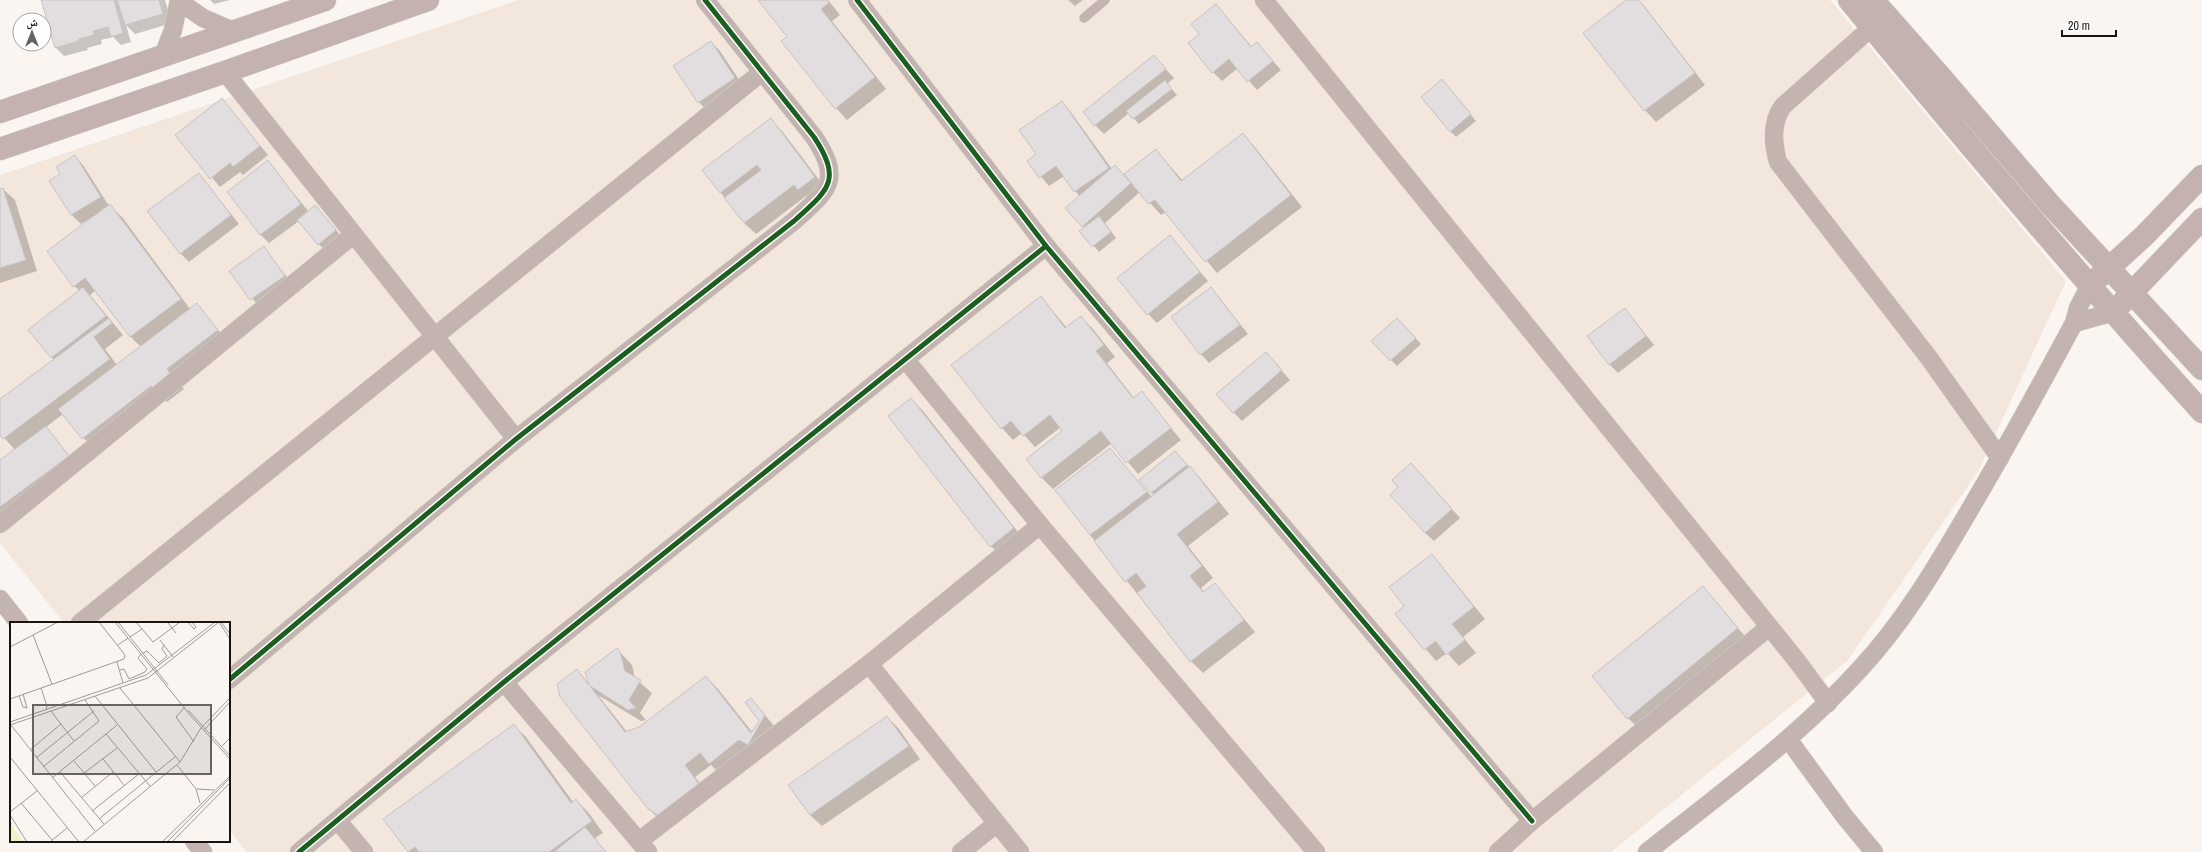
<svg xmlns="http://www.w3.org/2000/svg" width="2202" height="852" font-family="'Archivo Narrow','Noto Naskh Arabic',sans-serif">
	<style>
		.built { fill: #f3e7dd }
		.shadow { fill: #0003; fill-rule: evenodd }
		.building { fill: #e2ddde; stroke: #c7c3c4 }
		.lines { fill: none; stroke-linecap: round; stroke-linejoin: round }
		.lane-casing { stroke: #d5d1ce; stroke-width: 10 }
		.street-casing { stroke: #d5d1ce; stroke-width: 19 }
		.secondary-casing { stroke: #d5d1ce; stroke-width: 23 }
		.lane { stroke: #c4b4b0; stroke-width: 9 }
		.street { stroke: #c4b4b0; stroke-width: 18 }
		.secondary { stroke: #c3b2af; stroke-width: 22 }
		.cycleway-casing { stroke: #fff; stroke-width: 8 }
		.cycleway { stroke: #1b5e20; stroke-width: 5 }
		.inset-road { fill: none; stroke: #a09b97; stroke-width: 1 }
		.view { fill: #68635f; fill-opacity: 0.15; stroke: #68635f; stroke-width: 2 }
		.inset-edge { fill: none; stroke: #191410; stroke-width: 2 }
	</style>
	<rect width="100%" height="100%" fill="#faf5f1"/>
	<path class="built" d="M518,0H1830L2066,281L1979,470L1848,660L1611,852H247L229,830V623H64L0,543V175Z"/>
	<g class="shadow">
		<path d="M46,0H165L172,23L135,34L126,25L131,42L121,45L113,37L101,40L102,44L87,48L88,50L64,56L56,48Z"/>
		<path d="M210,0H230L214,4Z"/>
		<path d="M760,0H828L840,15L832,21L886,89L847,120L836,108L788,37Z"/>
		<path d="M1068,0H1083L1075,6Z"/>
		<path d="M1628,0H1638L1645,7L1705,85L1656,122L1645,110Z"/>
		<path d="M1216,5L1252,47L1257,43L1281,70L1257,90L1238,68L1222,81L1213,72Z"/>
		<path d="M711,42L720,51L744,87L707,111L699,102Z"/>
		<path d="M1154,57L1174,78L1167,84L1177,95L1139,124L1129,113L1104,134L1095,125Z"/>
		<path d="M1442,80L1476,121L1456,137L1450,131Z"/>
		<path d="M222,99L268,155L243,175L240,172L220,187L176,135Z"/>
		<path d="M1061,102L1070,111L1112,169L1124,175L1156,150L1183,181L1243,134L1254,146L1302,207L1217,273L1166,212L1161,215L1140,192L1105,223L1116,238L1099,252L1081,231L1084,228L1067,208L1080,197L1064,176L1049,186L1028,161L1038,155Z"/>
		<path d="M771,120L782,131L826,189L810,201L806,196L756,234L744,223L704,171Z"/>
		<path d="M75,157L83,165L109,206L122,217L190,309L197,304L228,342L177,381L184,389L167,402L163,398L94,450L63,414L46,427L77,466L0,517V461L15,450L0,433V401L54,360L30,330L80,291L74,286L97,215V214L81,224L72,215L50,181L61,174ZM96,290L131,337L141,347L117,365L105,349L123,335L90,295Z"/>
		<path d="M268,162L309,212H321L341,236L324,250L299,221L269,243L260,234Z"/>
		<path d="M199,174L239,224L189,262L180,253Z"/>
		<path d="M3,189L15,200L37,271L0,283V190Z"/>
		<path d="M1170,237L1208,281L1157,323L1148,314Z"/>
		<path d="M264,248L293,285L260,308L231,271Z"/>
		<path d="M1211,288L1248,334L1209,363L1201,354Z"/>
		<path d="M1041,297L1067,328L1081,317L1093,329L1115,357L1107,363L1134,398L1142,393L1181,440L1138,474L1112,443L1053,489L1041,477L1064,431L1061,427L1035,447L1022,433L1013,440L1002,428Z"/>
		<path d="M1625,309L1654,345L1618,373L1609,364Z"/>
		<path d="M1397,319L1421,344L1397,366L1373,341Z"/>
		<path d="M1266,353L1290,380L1242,421L1233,412Z"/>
		<path d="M911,399L923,411L1025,541L1003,558L991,546Z"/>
		<path d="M1175,452L1201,479L1229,514L1188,546L1213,578L1201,588L1205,593L1215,584L1255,632L1203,673L1191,661L1090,535L1125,466L1152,497L1154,495L1141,480Z"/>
		<path d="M1420,473L1460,518L1434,541L1425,533Z"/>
		<path d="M1432,555L1485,619L1463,637L1476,653L1459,666L1447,653L1436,661L1396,614L1406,607Z"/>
		<path d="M1703,587L1749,641L1640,730L1628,718Z"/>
		<path d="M617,649L632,665L635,678L652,693L640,713L646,720L641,721L598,695L627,732L640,728L706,677L718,689L753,733L760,720L751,699L776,728L721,775L711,765L695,777L710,796L661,821L649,809L576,671L590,684Z"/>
		<path d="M887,717L899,729L920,759L822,826L810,815Z"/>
		<path d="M514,726L526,737L573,802L576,800L588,812L603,833L595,838L606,852H409L385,819Z"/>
	</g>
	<g class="building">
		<path d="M41,0H114L123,33L111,37L108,27L93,31L94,35L79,39V41L55,48Z"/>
		<path d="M117,0H159L163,14L125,25Z"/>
		<path d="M758,0H827L829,3L821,9L875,77L835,109L781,41L787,37Z"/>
		<path d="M1626,0H1639L1695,73L1644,111L1583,33Z"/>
		<path d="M1216,4L1251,47L1257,42L1273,61L1247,82L1229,59L1212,73L1188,43L1199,34L1191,24Z"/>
		<path d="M711,41L735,78L698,103L673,66Z"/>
		<path d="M1154,55L1166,69L1094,126L1083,112Z"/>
		<path d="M1442,79L1471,114L1450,132L1421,97Z"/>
		<path d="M1165,80L1172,89L1133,119L1126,111Z"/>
		<path d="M222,98L260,146L233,167L230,163L210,179L175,135Z"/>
		<path d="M1062,101L1109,168L1074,192L1056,166L1039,178L1027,161L1036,154L1019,130Z"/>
		<path d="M771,118L815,177L798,190L794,185L744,223L724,198L761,170L757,165L720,193L702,170Z"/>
		<path d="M1243,133L1291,195L1205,262L1155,200L1148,204L1124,174L1156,149L1181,181Z"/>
		<path d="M75,155L101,197L71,215L49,181L60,174L56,167Z"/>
		<path d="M268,160L301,204L260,235L227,192Z"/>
		<path d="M1115,165L1131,183L1082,227L1065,208Z"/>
		<path d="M199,173L231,215L180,254L147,211Z"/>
		<path d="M3,188L26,260L0,268V189Z"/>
		<path d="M110,204L181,299L130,337L85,278L73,287L47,251Z"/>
		<path d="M315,205L336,230L318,245L297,220Z"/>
		<path d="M1099,216L1111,232L1092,247L1079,231Z"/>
		<path d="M1170,235L1200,272L1147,315L1117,278Z"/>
		<path d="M264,246L285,276L250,300L229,271Z"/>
		<path d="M83,287L106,316L51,358L28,330Z"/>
		<path d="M1211,287L1240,325L1200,355L1171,317Z"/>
		<path d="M1041,296L1065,328L1081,316L1104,345L1096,351L1133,398L1142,391L1171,428L1126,463L1101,431L1041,478L1026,459L1062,431L1050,415L1023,436L1011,421L1001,429L951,365Z"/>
		<path d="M197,303L218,330L167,369L173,377L155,391L151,386L82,439L58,409Z"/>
		<path d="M1625,308L1646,336L1609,365L1587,336Z"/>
		<path d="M109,318L112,323L94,337L110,359L3,439L0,435V399Z"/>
		<path d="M1397,318L1416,338L1390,361L1371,341Z"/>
		<path d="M1266,352L1282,370L1233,413L1216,394Z"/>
		<path d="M911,398L1014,528L990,547L888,416Z"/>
		<path d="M46,426L69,456L0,507V460Z"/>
		<path d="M1110,448L1147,492L1090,535L1055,490Z"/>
		<path d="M1175,451L1187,465L1151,493L1139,480Z"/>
		<path d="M1411,463L1452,509L1425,533L1390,495L1398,487L1392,480Z"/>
		<path d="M1190,466L1218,502L1177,534L1202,566L1190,576L1203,592L1215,583L1244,620L1190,662L1137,593L1146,586L1136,573L1125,582L1094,541Z"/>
		<path d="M1432,554L1474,607L1452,624L1465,640L1446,655L1436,641L1424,650L1395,614L1404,606L1389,587Z"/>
		<path d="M1703,586L1738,628L1627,719L1592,676Z"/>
		<path d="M617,648L620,652L625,671L641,680L629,700L636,708L628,710L590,686L625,732L639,727L706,676L751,733L759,721L745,702L751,698L765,715L748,745L739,740L709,764L700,753L685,765L699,784L658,815L648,809L560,697L557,684L577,669L589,685L585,672Z"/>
		<path d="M887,716L909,746L810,815L788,785Z"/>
		<path d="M514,724L571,803L576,799L592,821L549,852H419L415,847L408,852L383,819Z"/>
		<path d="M585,827L606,852H554Z"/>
	</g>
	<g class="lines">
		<defs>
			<path id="lane" d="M1084,18L1105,0"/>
			<g id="street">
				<path d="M857,0L1046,246L1532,821"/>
				<path d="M1264,0L1797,661L1828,703"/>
				<path d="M180,2L203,18L233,31"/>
				<path d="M1881,19L1783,106C1771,122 1773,144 1778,162L1929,358L2000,458"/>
				<path d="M163,56L173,30L179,0"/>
				<path d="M225,72L516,439"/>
				<path d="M2074,323L2114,312"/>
				<path d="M905,359L1040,525L1316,852"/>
				<path d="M0,524L353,235"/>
				<path d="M0,599L19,623"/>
				<path d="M80,623L762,72"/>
				<path d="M869,664L1020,852"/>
				<path d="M229,680L516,439L794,221C828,190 843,181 814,137L705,0"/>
				<path d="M504,682L648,852"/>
				<path d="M1788,739L1845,817L1874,852"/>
				<path d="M338,821L364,852"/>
				<path d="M194,841L203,852"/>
				<path d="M639,841L869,664L1040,525"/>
				<path d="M299,852L504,682L1046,246"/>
				<path d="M961,852L996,824"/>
				<path d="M1498,852L1532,821L1769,627"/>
				<path d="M1647,852C1720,794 1797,738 1860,669C1902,624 1935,569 1966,516C2004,452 2039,388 2074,323L2078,308L2090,285"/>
			</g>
			<g id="secondary">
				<path d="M1849,0C1964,140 2081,278 2202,412"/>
				<path d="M1873,0L1942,78L2048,202L2202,369"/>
				<path d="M0,112L325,0"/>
				<path d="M0,149L225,72L428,0"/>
				<path d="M2099,277L2144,236L2202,176"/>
				<path d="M2121,304L2202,219"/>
			</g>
		</defs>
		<use href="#lane" class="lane-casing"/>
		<use href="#street" class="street-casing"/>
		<use href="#secondary" class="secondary-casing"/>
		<use href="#lane" class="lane"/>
		<use href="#street" class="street"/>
		<use href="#secondary" class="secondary"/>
		<defs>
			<g id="cycleway">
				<path d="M857,0L1046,246L1532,821"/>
				<path d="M229,680L516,439L794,221C828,190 843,181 814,137L705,0"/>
				<path d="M299,852L504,682L1046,246"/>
			</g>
		</defs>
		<use href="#cycleway" class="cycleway-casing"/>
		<use href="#cycleway" class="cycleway"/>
	</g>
	<g transform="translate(10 622)">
		<rect width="220" height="220" fill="#faf5f1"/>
		<path d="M0,198L5,208L13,220H0Z" fill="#f0f0c9"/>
		<path class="inset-road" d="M105,0L180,93L220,137M108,0L158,63M126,0L143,20L170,0M178,0L184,7L186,5L182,0M209,0L220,17M211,0L220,12M158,1L166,11M23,13L42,62M120,15L132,7M150,18L163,35M108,23L118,16M0,25L48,0M133,31L137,29L149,41L157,34L152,27L154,23M107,40L113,61M110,48L114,47L119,57L135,50L137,47L128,36L131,32M31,66L37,84L36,88M110,66L170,140M9,74L13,85L17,86L13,72M85,74L146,150M0,77L114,37L115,33L89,0M175,85L166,95L184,120M178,88L220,134M41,89L64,119M0,100L136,53L205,0M0,103L138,56L209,0M1,103L85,209M195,107L220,80M96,112L140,164M211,125L220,116M20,128L51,102M0,135L69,220M26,136L84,89M93,137L114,163M64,139L85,164M167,143L186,167L190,181M33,145L89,99L75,78M50,150L94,202M74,151L107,126M42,156L107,103M187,167L204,168M71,176L103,150M11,181L42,218M82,189L129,152M0,190L27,169M0,193L17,220M89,197L166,134M40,220L57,206M73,220L170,140L191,106L220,76M152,220L220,154M157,220L220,156M162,220L220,161"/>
		<path class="view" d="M23,83H201V152H23Z"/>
		<rect width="220" height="220" class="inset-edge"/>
	</g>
	<g transform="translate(32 32)"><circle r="19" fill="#ffffff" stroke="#a3a19f"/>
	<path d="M0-3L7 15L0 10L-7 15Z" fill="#68635f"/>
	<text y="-6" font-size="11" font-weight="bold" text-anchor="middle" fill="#191410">ش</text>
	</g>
	<path d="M2062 30v6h54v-6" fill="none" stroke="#191410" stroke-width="2"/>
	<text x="2068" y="30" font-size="12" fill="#191410" stroke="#ffffff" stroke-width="3" paint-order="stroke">20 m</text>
</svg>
